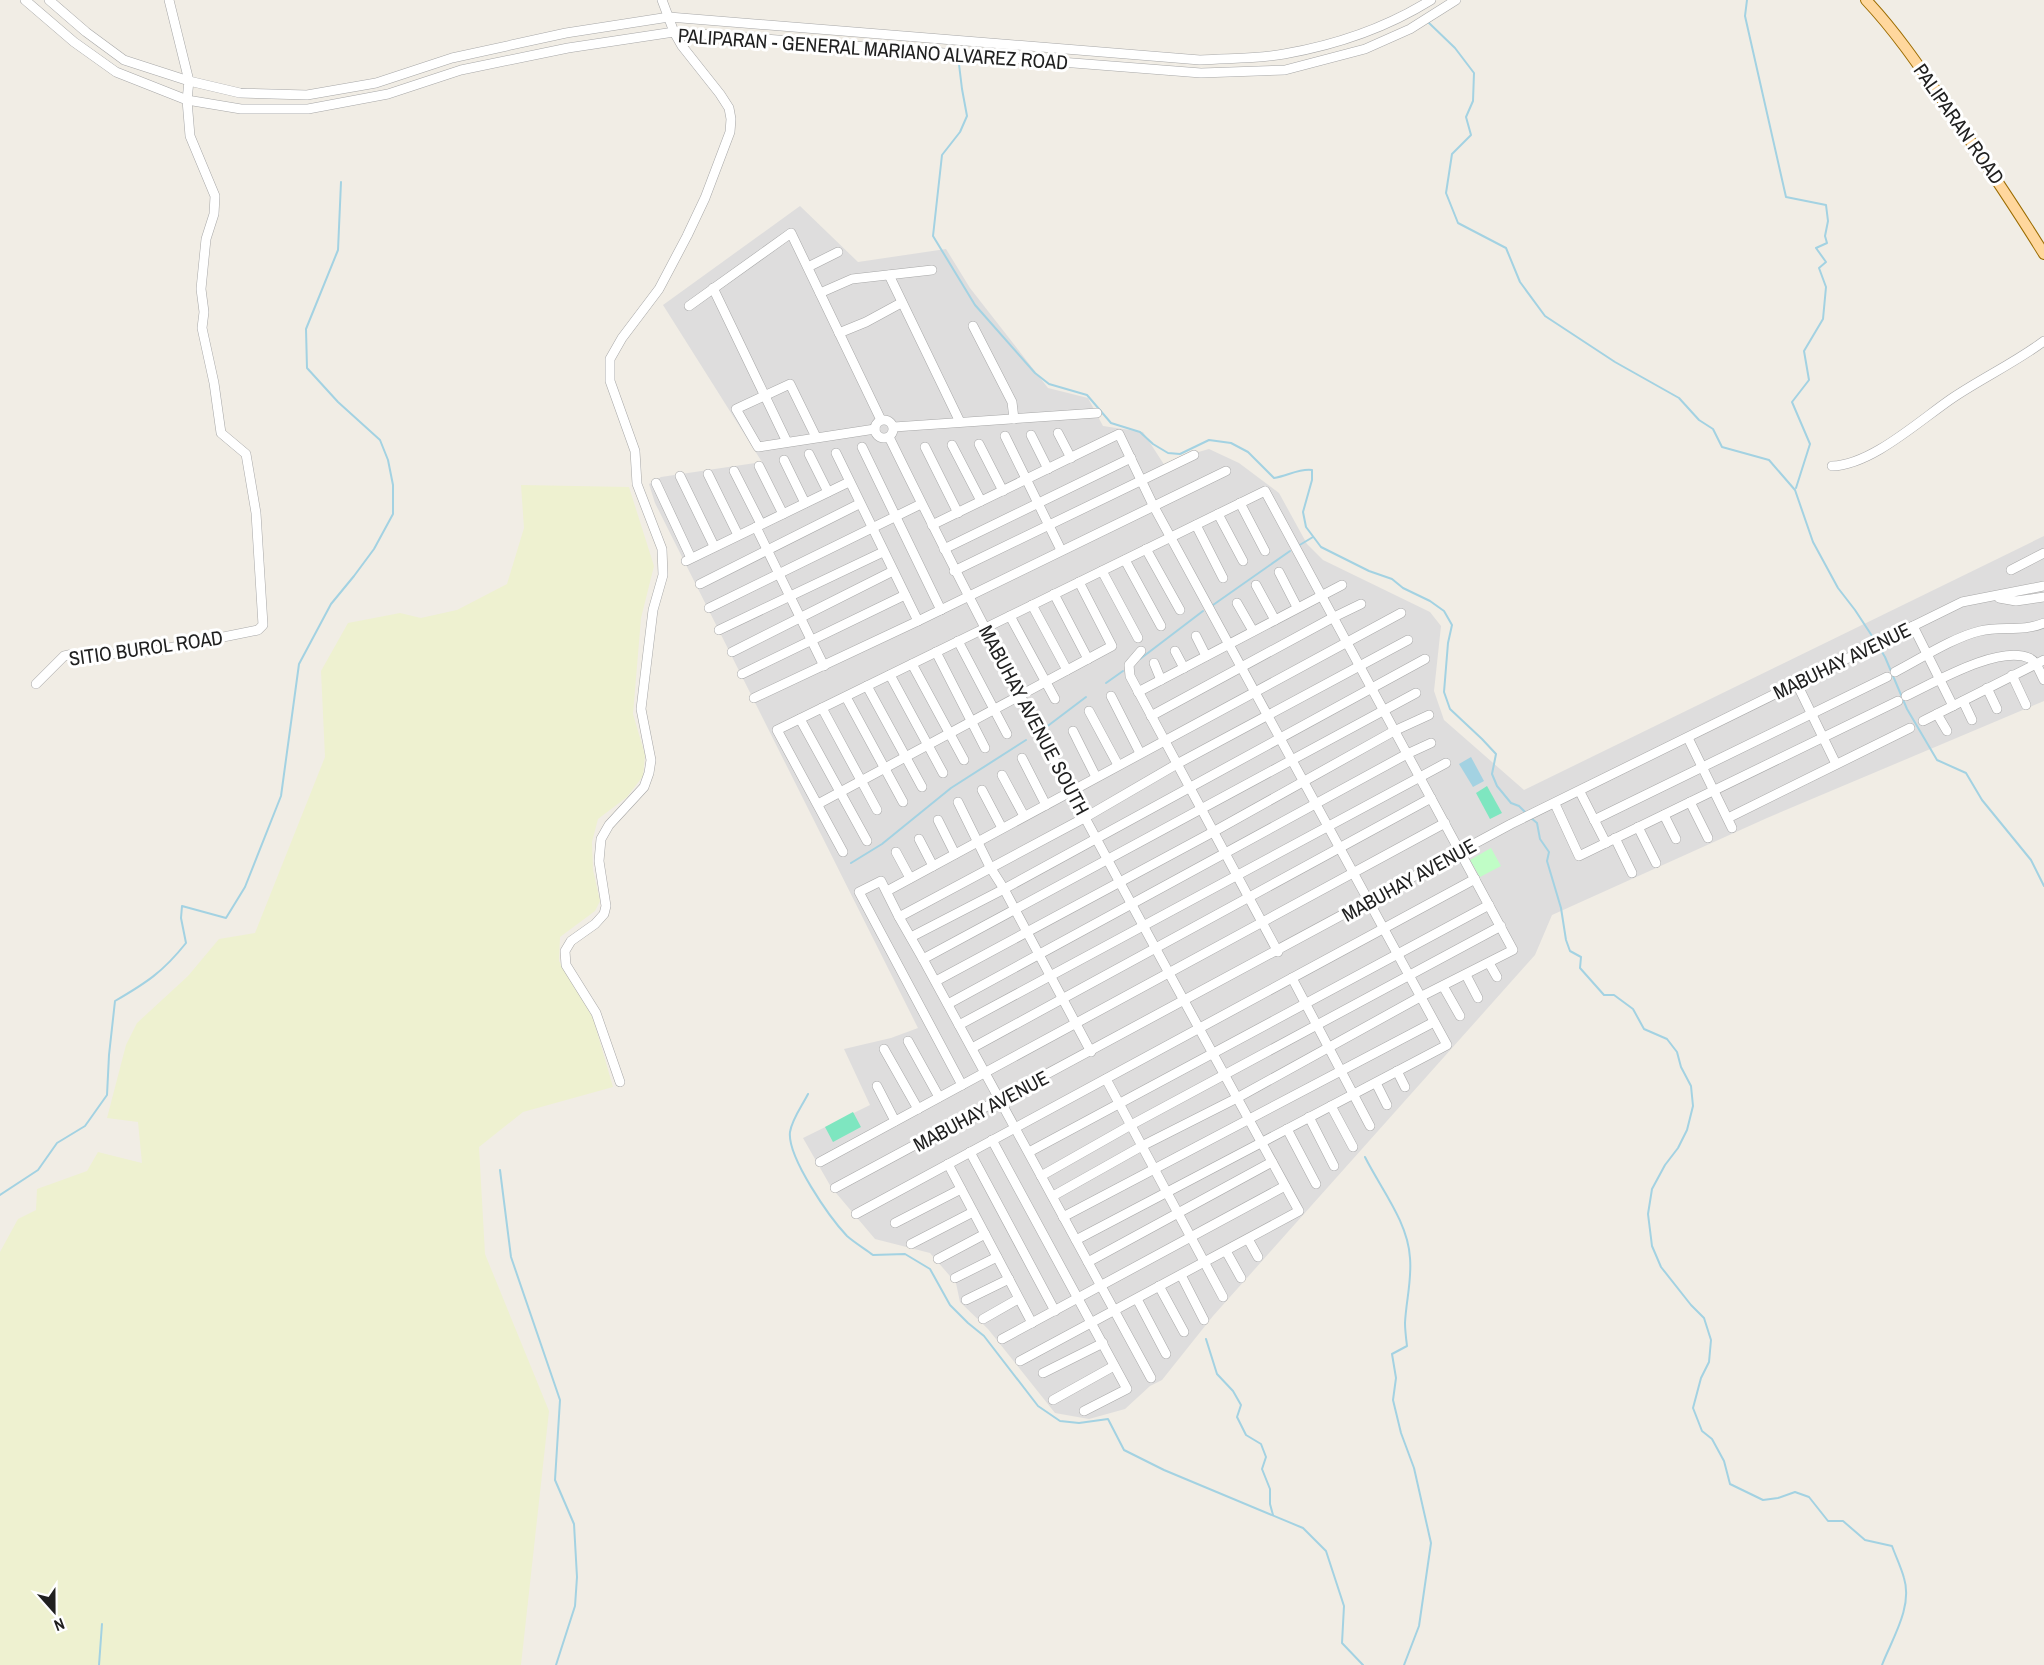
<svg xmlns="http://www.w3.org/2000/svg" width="2044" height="1665" font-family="'Archivo Narrow',sans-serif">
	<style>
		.residential { fill: #dedddd }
		.farmland { fill: #eef1d0 }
		.park { fill: #c0fdc6 }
		.pitch { fill: #7ee6c0 }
		.water { fill: #a3d2e2 }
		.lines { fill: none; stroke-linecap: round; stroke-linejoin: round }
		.stream { stroke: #a3d2e2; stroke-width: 2 }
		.minor-casing { stroke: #a7a7a7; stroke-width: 10 }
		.major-casing { stroke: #9c6c00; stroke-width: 12 }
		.minor { stroke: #fff; stroke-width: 9 }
		.major { stroke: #ffd79d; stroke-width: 10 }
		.labels { text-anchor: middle; stroke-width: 6; stroke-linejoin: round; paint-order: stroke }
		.street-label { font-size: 20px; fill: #202020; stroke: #fff }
	</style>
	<rect width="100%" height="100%" fill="#f1ede5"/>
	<path class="residential" d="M800,206L858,262L946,249L970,288L1048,388L1088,398L1103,426L1143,432L1165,466L1195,453L1209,449L1239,463L1279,493L1307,544L1323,560L1430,612L1441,626L1434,691L1444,720L1524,790L2044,536V701L1767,818L1552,915L1535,955L1213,1316L1162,1380L1150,1386L1125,1409L1089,1419L1055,1413L988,1329L960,1302L956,1283L930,1253L875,1239L831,1187L803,1138L870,1105L844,1049L891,1038L918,1028L655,503L649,484L661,477L762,462L663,305Z"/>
	<path class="farmland" d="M521,485L629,487L654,566L641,618L633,714L645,755L643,776L627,797L598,819L592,842L593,870L600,901L595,911L560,937L559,961L593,1018L613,1087L523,1112L479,1147L485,1254L549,1411L521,1665H0V1252L18,1219L36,1210L37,1189L87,1171L98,1152L142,1163L138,1122L107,1118L126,1045L137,1023L188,976L219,939L255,933L325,757L321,671L348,623L400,613L421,618L457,610L507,584L524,528Z"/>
	<path class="park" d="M1491,848L1501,866L1480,877L1470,860Z"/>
	<g class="pitch">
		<path d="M1487,786L1502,813L1490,819L1476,793Z"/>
		<path d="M853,1112L861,1127L833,1142L825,1127Z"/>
	</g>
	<path class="water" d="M1471,757L1484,781L1473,787L1459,764Z"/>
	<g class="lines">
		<g class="stream">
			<path d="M1747,0L1745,16L1786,197L1826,205L1828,221L1825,236L1827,243L1816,248L1826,262L1819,268L1826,287L1823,319L1804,351L1809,380L1792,402L1810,444L1796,488"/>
			<path d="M1428,22L1455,48L1474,73L1473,101L1466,117L1471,135L1452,154L1446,193L1458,223L1506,248L1520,282L1545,316L1615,362L1679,398L1699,420L1713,429L1722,447L1769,460L1795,490L1813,542L1838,588L1855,610L1876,642"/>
			<path d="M958,56L962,89L967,116L960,132L942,155L933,236L975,305L1035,373L1049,384L1087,395L1111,423L1140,432L1153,444L1168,453L1180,454L1209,440L1231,443L1248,452L1274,478C1287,476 1300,468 1312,470V480L1303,512L1306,527L1321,547L1369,571L1392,579L1403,588L1430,601L1444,611L1452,625L1448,643L1444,692L1450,709L1482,739L1496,754L1492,774L1497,786L1511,803L1519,806L1527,814"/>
			<path d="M1298,546L1313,537"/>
			<path d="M1213,605L1290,551"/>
			<path d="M1879,647L1885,657L1907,709L1937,760L1966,773L1982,800L2031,860L2044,886"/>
			<path d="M1140,659L1203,611"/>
			<path d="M1106,683L1123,671"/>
			<path d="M1045,728L1086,697"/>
			<path d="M1531,818L1537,823L1540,839L1549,852L1547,861L1561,908L1566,940L1570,951L1581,957L1580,968L1604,995H1614L1633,1009L1644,1029L1667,1039L1677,1052L1681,1067L1691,1086L1693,1106L1687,1130L1678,1148L1665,1165L1652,1189L1648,1214L1652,1246L1661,1267L1691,1305L1704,1318L1711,1340L1709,1362L1701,1378L1693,1408L1702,1431L1712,1439L1724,1461L1730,1484L1763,1500L1778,1498L1795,1492L1809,1497L1828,1521H1843L1865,1540L1892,1546C1896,1557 1901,1567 1904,1578C1913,1607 1892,1639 1882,1665"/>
			<path d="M851,863L882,844L951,788L1026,740"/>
			<path d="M808,1094C802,1106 792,1119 790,1132C787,1157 830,1218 847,1236C855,1243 865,1249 873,1255L905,1254L930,1269L950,1305L968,1323L984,1336L1038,1406L1060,1421L1079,1423L1108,1419L1124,1450L1164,1470L1303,1528L1326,1551L1344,1606L1342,1643L1363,1665"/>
			<path d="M1365,1157C1381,1189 1408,1222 1410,1258C1412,1280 1406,1301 1405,1323C1405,1330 1406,1338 1407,1346L1392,1354L1396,1378L1393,1400L1401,1433L1414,1468L1431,1543L1419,1626L1404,1665"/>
			<path d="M500,1170L511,1257L560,1400L555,1480L574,1524L577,1577L575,1606L556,1665"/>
			<path d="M0,1195L38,1170L57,1143L85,1126L107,1095L109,1055L115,1001C146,983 163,972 186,943L181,918L182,906L226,918L245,887L281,796L299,664L331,604L354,576L374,549L393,514V485L388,460L380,440L338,402L307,368L306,329L338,250L341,182"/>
			<path d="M1206,1339L1217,1374L1233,1391L1241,1405L1237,1417L1246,1435L1261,1444L1266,1457L1262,1469L1270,1489V1504L1273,1515"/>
			<path d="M99,1665L102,1624"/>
		</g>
		<defs>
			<g id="minor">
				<path d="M25,0L74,42L116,72L187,100L241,109H308L388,94L461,70L568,48L674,32L1201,73L1285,70L1365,49L1410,29L1456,0"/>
				<path d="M49,0L86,32L124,60L189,81L240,93L307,95L376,83L452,58L566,33L669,17L1200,60C1228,58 1257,59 1284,54C1336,45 1386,28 1431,0"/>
				<path d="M808,267L838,252"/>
				<path d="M889,275L960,422"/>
				<path d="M713,288L787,442"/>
				<path d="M820,293L852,279L932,270"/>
				<path d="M689,306L791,233L881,420"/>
				<path d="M973,326L1012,402L1014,419"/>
				<path d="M839,333L866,322L901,303"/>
				<circle cx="884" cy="429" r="9"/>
				<path d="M894,427L1097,413"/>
				<path d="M1058,433L1071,458"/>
				<path d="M1031,435L1048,469"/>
				<path d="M1005,436L1061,550"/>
				<path d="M816,437L790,384L736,409L758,447L875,429"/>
				<path d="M889,437C1017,699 1159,955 1299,1211L1020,1361"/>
				<path d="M979,444L1003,491"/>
				<path d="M952,445L981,501"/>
				<path d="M862,447L941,610"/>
				<path d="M925,447L958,513"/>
				<path d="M836,453L918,621"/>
				<path d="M809,454L828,492"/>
				<path d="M784,460L805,503"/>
				<path d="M759,466L783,514"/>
				<path d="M1832,466C1872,465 1921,419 1954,397C1984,377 2016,362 2044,341"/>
				<path d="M734,471L761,524"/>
				<path d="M708,474L738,535"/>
				<path d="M680,476L714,546"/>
				<path d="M656,483L691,558"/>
				<path d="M1240,503L1265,551"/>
				<path d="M1218,514L1243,561"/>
				<path d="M932,525L1119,434L1153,505L1447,1045L1076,1240"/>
				<path d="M1196,525L1223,578"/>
				<path d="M756,527L824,666"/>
				<path d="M944,549L1131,458"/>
				<path d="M1146,549L1180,610"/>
				<path d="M1125,560L1161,626"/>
				<path d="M686,561L849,482"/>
				<path d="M2011,570L2044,553"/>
				<path d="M954,571L1194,455"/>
				<path d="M1102,571L1138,638"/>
				<path d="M1279,572L1297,607"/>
				<path d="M700,584L859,504"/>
				<path d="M1256,585L1275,620"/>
				<path d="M1054,594L1088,659"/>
				<path d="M1999,598L2016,601L2044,597"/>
				<path d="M1237,603L1253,631"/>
				<path d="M1032,605L1067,670"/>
				<path d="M709,608L921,504"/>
				<path d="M1010,616L1055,699"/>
				<path d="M1913,626L1953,706"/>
				<path d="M719,630L883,552"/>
				<path d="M1196,636L1206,656"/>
				<path d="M958,641L1007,734"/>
				<path d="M1141,651L1129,665L1130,676L1278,952"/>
				<path d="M1175,651L1184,668"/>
				<path d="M732,652L893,571"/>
				<path d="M936,652L985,748"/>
				<path d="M1154,663L1161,680"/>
				<path d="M912,664L964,760"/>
				<path d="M1895,672C1920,659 1954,637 1980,631C2001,626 2023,632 2044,623"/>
				<path d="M742,674L905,595"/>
				<path d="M890,675L943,773"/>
				<path d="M2012,675L2026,705"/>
				<path d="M36,684L64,656L73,654H123L159,650L258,630L263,625L256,513L246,454L221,433L214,383L202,328L204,312L201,289L206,239L214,214L215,196L190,136L187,100L189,81L169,0"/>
				<path d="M1797,684L1836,764"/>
				<path d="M867,686L922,787"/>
				<path d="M1987,688L1997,709"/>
				<path d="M1138,692L1342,585"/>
				<path d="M1111,696L1140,753"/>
				<path d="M1906,696C1934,683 1998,645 2029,658C2037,661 2040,673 2044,680"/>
				<path d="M846,697L903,802"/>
				<path d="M754,698L918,621L1226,471"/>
				<path d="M1963,701L1972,720"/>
				<path d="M822,708L877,810"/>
				<path d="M1089,711L1118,765"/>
				<path d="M1937,714L1947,731"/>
				<path d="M1151,716L1332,618L1361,604"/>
				<path d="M800,719L867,841"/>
				<path d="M1923,721L2044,660"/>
				<path d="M1073,731L1096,777"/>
				<path d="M1688,738L1732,828"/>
				<path d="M1022,758L1046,805"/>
				<path d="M1002,775L1024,816"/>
				<path d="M982,790L1002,828"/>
				<path d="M1580,792L1606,843"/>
				<path d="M958,802L990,867L1004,889L1091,1052"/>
				<path d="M1690,802L1708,838"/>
				<path d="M818,804L1112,646L1079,582"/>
				<path d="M1555,804L1579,856L1898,701"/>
				<path d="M1664,815L1676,839"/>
				<path d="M1728,818L1910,728"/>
				<path d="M938,820L955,854"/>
				<path d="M1594,820L1887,677"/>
				<path d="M1638,827L1656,863"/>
				<path d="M1615,838L1632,873"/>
				<path d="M919,839L933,866"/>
				<path d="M843,852L777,730L1265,491L1513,950L1420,997L1237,1098L1142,1146L1053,1196"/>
				<path d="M896,852L910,878"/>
				<path d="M887,891L1401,613"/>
				<path d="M899,917L1086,817L1177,764L1408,640"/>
				<path d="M911,937L1004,889L1425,659"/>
				<path d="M923,959L1416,693"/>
				<path d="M1489,963L1497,977"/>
				<path d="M1466,975L1478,998"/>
				<path d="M1292,978L1370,1126"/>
				<path d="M936,981L1213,832L1394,731L1429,715"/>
				<path d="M1443,986L1460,1016"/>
				<path d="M948,1004L1407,754L1431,743"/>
				<path d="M959,1025L1446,763"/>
				<path d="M908,1041L939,1097"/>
				<path d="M972,1048L1431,798"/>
				<path d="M884,1049L918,1109"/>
				<path d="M1397,1071L1405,1087"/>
				<path d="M1106,1079L1223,1297"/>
				<path d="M620,1082L596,1013L566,965L565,951L571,941L595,924L604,914L606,906L599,861L601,839L609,825L644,787L649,773L651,760L641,709L653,610L663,575L662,549L637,484L635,451L610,381V359L622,338L659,289L687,236L705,198L730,132L731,119L729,108L720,94L682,46L674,32L662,0"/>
				<path d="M1376,1083L1387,1105"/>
				<path d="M962,1085L859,892L881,881L899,917L923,959L1151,1378"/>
				<path d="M877,1086L895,1121"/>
				<path d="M1331,1106L1353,1147"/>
				<path d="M1309,1117L1334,1166"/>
				<path d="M1287,1129L1316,1184"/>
				<path d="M992,1140L1127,1389L1084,1411"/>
				<path d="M970,1152L1055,1311"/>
				<path d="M1029,1152L1489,905"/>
				<path d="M820,1162L1445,823"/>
				<path d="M948,1164L1032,1323"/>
				<path d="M1041,1176L1131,1125L1501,926"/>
				<path d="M835,1188L1511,824L1962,602L2044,586"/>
				<path d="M856,1214L1475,879"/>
				<path d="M1063,1217L1434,1022"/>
				<path d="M895,1223L961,1189"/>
				<path d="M1248,1239L1258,1257"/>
				<path d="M911,1244L973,1212"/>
				<path d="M1226,1251L1241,1278"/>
				<path d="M938,1259L985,1234"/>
				<path d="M1088,1262L1272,1162"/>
				<path d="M1181,1275L1204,1320"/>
				<path d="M955,1278L997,1257"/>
				<path d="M1159,1286L1184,1332"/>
				<path d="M1137,1299L1166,1354"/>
				<path d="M966,1300L1009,1279"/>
				<path d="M983,1319L1018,1299"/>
				<path d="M1002,1339L1285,1186"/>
				<path d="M1043,1373L1103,1343"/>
				<path d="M1053,1400L1114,1366"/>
			</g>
			<path id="major" d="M1866,0C1898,34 1923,72 1950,111C1982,158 2014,205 2044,254"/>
		</defs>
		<use href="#minor" class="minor-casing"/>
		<use href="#major" class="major-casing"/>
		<use href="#minor" class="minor"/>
		<use href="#major" class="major"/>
	</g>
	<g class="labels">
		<g class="street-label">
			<text transform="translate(873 49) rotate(4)" y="7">PALIPARAN - GENERAL MARIANO ALVAREZ ROAD</text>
			<text transform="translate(1959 124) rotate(55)" y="7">PALIPARAN ROAD</text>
			<text transform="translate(146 648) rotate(-8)" y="7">SITIO BUROL ROAD</text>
			<text transform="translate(1842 661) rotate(-26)" y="7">MABUHAY AVENUE</text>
			<text transform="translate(1034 720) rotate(62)" y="7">MABUHAY AVENUE SOUTH</text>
			<text transform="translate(1409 880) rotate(-29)" y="7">MABUHAY AVENUE</text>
			<text transform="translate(981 1111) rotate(-28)" y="7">MABUHAY AVENUE</text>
		</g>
	</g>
	<g transform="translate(54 1611) rotate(159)" stroke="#ffffff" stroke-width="4.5" paint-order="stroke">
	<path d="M0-4.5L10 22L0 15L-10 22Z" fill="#202020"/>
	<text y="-9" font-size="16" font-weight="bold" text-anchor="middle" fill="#202020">N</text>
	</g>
</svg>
